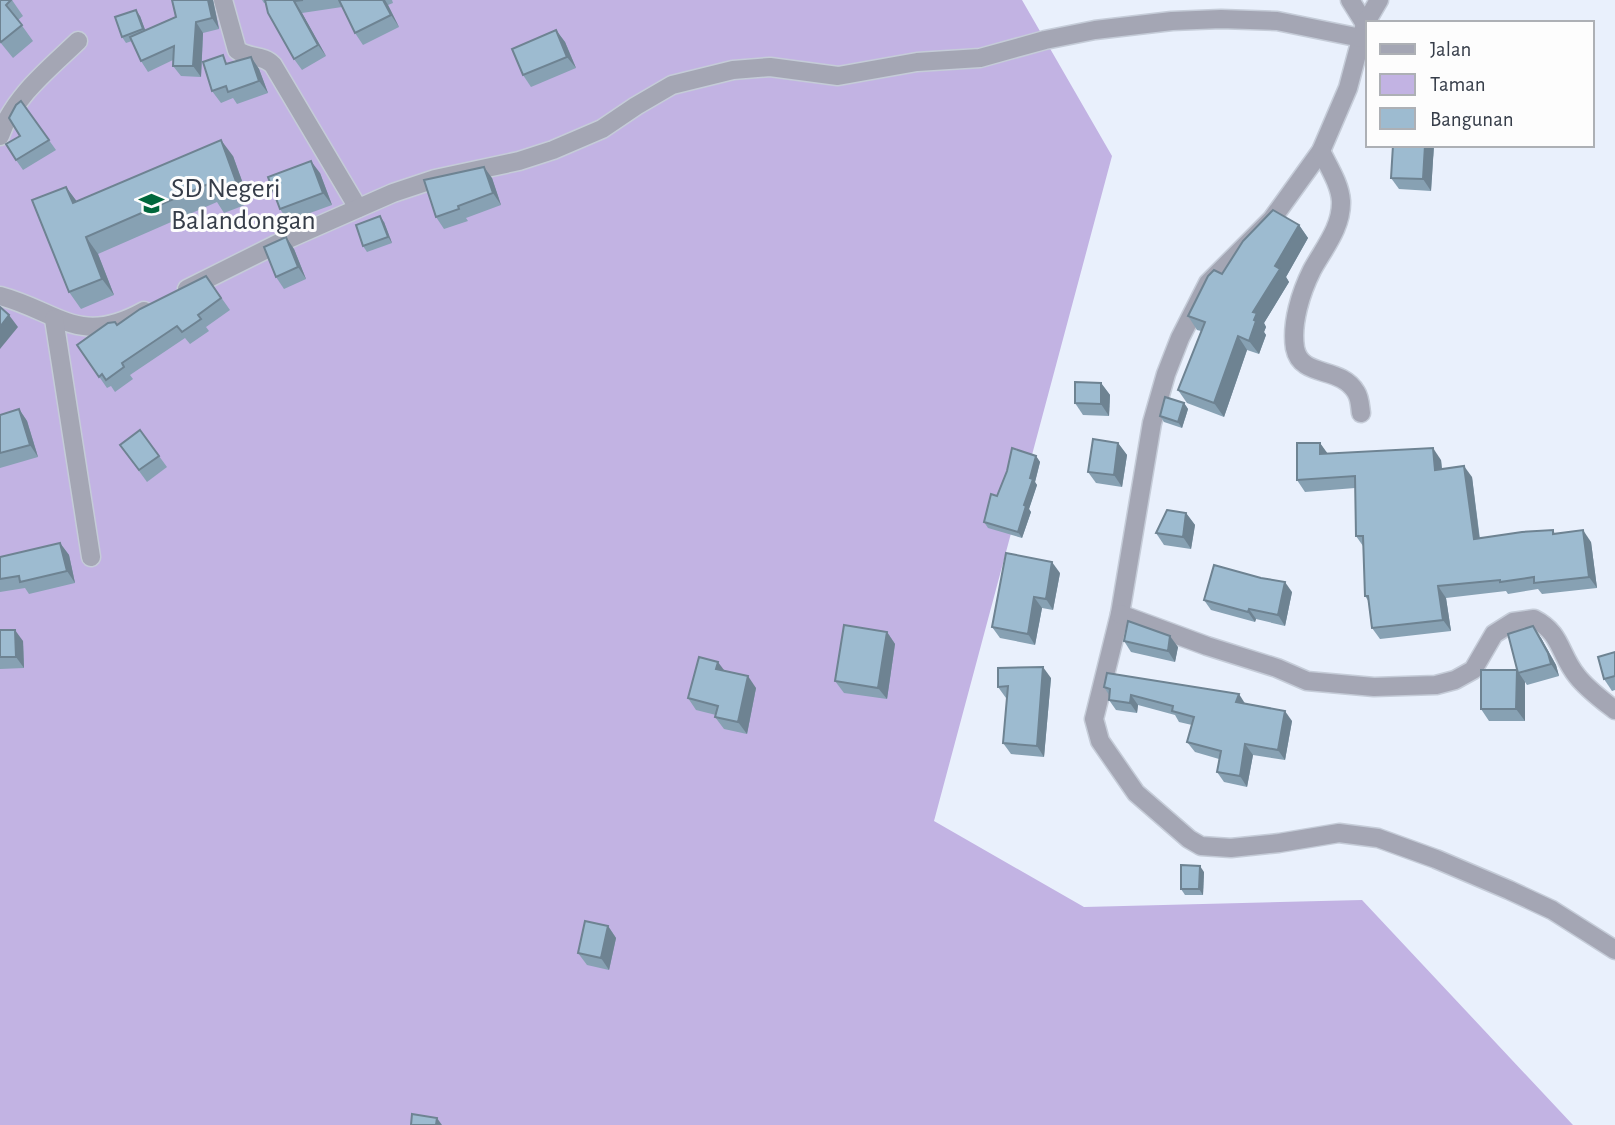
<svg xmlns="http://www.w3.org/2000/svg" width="1615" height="1125" font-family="'Alegreya Sans',sans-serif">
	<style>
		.green { fill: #c2b3e3 }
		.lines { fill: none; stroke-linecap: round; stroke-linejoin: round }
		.minor-casing { stroke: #c5ccd8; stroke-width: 21 }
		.minor { stroke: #a4a6b4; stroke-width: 18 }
		.wall { fill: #87a1b3 }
		.shaded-wall { fill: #6e8392 }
		.building { fill: #9dbbd0; stroke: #6e8392; stroke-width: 2 }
		.labels { text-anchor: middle; stroke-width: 6; stroke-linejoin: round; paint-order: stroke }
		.poi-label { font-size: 28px; fill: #363d49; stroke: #fdfdfd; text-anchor: start }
	</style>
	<rect width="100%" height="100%" fill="#e9f0fc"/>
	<path class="green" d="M0,0H1022L1112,156L934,821L1084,907L1362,900L1573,1125H0Z"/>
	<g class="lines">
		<defs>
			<g id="minor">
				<path d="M223,0L237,50C248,59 263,54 273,65L358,208"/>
				<path d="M1350,0L1365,24"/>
				<path d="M1379,0L1365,24L1348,88L1321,151L1272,219L1208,283L1180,338L1166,374L1152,423L1120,614L1094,719L1100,741L1136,793L1189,839L1201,846L1231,848L1279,843L1339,833L1378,838L1436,859L1509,890L1552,910L1615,950"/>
				<path d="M0,136C13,97 49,69 78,41"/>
				<path d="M1321,151C1328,166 1340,184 1341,201C1342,227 1324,248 1312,270C1301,292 1291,323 1295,348C1301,379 1340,365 1356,392C1360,398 1360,406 1361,413"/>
				<path d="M187,289L277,244L393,193L435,179L519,161L553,150L602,129L636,106L672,85L733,70L770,67L838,76L917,62L980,58L1045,40L1095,30L1172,21L1221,19L1277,21L1361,38"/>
				<path d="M0,296C59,312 79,347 144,311"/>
				<path d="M54,319L91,557"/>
				<path d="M1120,614L1207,646L1277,668L1307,681L1374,687L1436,685L1455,680L1473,670L1494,634L1513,622L1534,619C1562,633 1559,654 1577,676C1587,689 1602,700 1615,710"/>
			</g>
		</defs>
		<use href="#minor" class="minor-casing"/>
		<use href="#minor" class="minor"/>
	</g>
	<g class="wall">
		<path d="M0,0H12L23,16L18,20L33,41L13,58L0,42Z"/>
		<path d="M213,0L219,29L203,33L201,77L181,76L173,66V60L148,72L141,61L132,41L126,43L122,37L140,16L145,30Z"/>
		<path d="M262,0H392L393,3L388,5L399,27L363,45L355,33L342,7L302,13L326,56L302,70L294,59L265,3H264Z"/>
		<path d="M556,30L565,42L576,68L531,87L523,75Z"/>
		<path d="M251,57L259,69L268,93L237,104L233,98L221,103L212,91L229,63Z"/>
		<path d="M21,101L56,150L23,170L16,160L20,136Z"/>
		<path d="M1434,145L1431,191L1399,189L1391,178Z"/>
		<path d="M233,156L250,203L224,213L217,202L98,254L114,295L81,309L69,292L66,187L77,202Z"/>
		<path d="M320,173L332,205L288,221L280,209Z"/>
		<path d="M492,178L501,205L466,218L468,221L444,229L436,217Z"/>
		<path d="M384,222L392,243L367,252L363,246Z"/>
		<path d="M1299,225L1308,238L1286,277L1289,282L1264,323L1266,327L1264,332L1266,335L1259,354L1247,350L1224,417L1187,403L1178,390L1201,331L1197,330L1188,316Z"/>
		<path d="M294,249L306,279L284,289L276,277Z"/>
		<path d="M206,276L230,310L206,327L209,331L190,344L185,338L130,375L133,379L115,392L111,386L107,388L77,345L117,325Z"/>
		<path d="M1101,383L1110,395L1109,416L1083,415L1075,403Z"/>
		<path d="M1184,403L1188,409L1182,428L1164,422L1160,416Z"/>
		<path d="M19,409L27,421L38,457L0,468V415Z"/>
		<path d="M140,430L167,467L147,482L120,445Z"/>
		<path d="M1118,443L1127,455L1122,487L1096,483L1088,472Z"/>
		<path d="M1320,443L1327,454L1441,460L1442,469L1472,477L1480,539L1553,530L1555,534L1591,542L1597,588L1542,594L1538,589L1508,594L1506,591L1446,598L1451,631L1380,639L1372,628L1369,602L1365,596L1363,546L1356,536L1355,488L1305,492L1297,480Z"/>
		<path d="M1036,456L1040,462L1035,482L1037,485L1029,509L1031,512L1022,538L988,528L984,522L997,496Z"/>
		<path d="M1186,513L1195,525L1191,549L1164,545L1156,533Z"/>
		<path d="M60,543L69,555L75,583L29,594L25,588L0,592V557Z"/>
		<path d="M1060,573L1053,610L1042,608L1035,645L1000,638L992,627Z"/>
		<path d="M1292,592L1285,626L1256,619L1255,622L1211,610L1204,600Z"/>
		<path d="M0,630L23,641L24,668L0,669Z"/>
		<path d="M887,632L895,644L887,699L844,693L835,681Z"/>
		<path d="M1541,638L1556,665L1559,676L1527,685L1525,682V721H1489L1481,709L1517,670Z"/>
		<path d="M1124,641L1178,647L1175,662L1131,652Z"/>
		<path d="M1615,652V690L1612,691L1604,679Z"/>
		<path d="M725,671L756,688L747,734L724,729L715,717L716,715L696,710L688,698Z"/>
		<path d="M1051,678L1044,757L1011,754L1003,743L1007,698H1006L998,687Z"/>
		<path d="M1104,687L1245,704L1292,721L1285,760L1253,755L1247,787L1224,782L1217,772L1219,759L1195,752L1187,742L1192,725L1179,722L1175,715L1138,705L1137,713L1116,710L1109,700V695Z"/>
		<path d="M1204,872L1203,895H1185L1181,889Z"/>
		<path d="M608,926L616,938L609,970L587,965L578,953Z"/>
	</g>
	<g class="shaded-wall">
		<path d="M208,0H213L219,29L212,18Z"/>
		<path d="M383,0H385L388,5L399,27L391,15Z"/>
		<path d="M294,1L302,13L326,56L318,45Z"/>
		<path d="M136,10L140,16L147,35L143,29Z"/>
		<path d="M196,22L203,33L201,77L193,66Z"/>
		<path d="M556,30L565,42L576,68L567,57Z"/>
		<path d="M251,57L259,69L268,93L259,81Z"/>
		<path d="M221,140L233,156L250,203L238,187Z"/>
		<path d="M1425,145H1434L1431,191L1423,179Z"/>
		<path d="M311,161L320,173L332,205L323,193Z"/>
		<path d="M484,167L492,178L501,205L493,193Z"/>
		<path d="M66,187L78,203H73Z"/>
		<path d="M380,216L384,222L392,243L388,237Z"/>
		<path d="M1299,225L1308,238L1286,277L1289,282L1264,323L1266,327L1264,332L1266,335L1259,354L1249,341L1254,320L1253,312L1275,266Z"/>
		<path d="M86,237L98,254L114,295L102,279Z"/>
		<path d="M286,237L294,249L306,279L298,267Z"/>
		<path d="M9,315L18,327L0,349V327Z"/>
		<path d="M1238,336L1247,350L1224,417L1214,403Z"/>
		<path d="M1101,383L1110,395L1109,416L1101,404Z"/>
		<path d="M1184,403L1188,409L1182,428L1178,422Z"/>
		<path d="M19,409L27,421L38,457L30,445Z"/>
		<path d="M1118,443L1127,455L1122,487L1114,475Z"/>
		<path d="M1320,443L1328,454H1320Z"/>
		<path d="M1433,448L1441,460L1443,481L1435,470Z"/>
		<path d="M1036,456L1040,462L1035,482L1037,485L1029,509L1031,512L1022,538L1018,532L1030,478Z"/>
		<path d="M1464,466L1472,477L1481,551L1474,539Z"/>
		<path d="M1186,513L1195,525L1191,549L1183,537Z"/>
		<path d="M1583,530L1591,542L1597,588L1589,577Z"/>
		<path d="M60,543L69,555L75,583L67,571Z"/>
		<path d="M1052,562L1060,573L1053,610L1046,599Z"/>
		<path d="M1285,582L1292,592L1285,626L1278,615Z"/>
		<path d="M1438,586L1446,598L1451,631L1443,620Z"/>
		<path d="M1034,597L1042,608L1035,645L1028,634Z"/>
		<path d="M1249,609L1256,619L1255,622L1248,612Z"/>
		<path d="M1533,626L1541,638L1556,665L1559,676L1551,664Z"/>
		<path d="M15,630L23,641L24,668L16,657Z"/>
		<path d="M887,632L895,644L887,699L878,688Z"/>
		<path d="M1170,636L1178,647L1175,662L1168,651Z"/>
		<path d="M718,662L727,674L716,669Z"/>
		<path d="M1043,667L1051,678L1044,757L1037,746Z"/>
		<path d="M1517,670L1525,682V721L1516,709Z"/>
		<path d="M748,676L756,688L747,734L738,722Z"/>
		<path d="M1239,694L1246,705L1236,702Z"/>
		<path d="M1131,695L1138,705L1137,713L1130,703Z"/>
		<path d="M1285,711L1292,721L1285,760L1278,750Z"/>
		<path d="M1245,744L1253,755L1247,787L1240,776Z"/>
		<path d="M1200,866L1204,872L1203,895L1199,889Z"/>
		<path d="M608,926L616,938L609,970L601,958Z"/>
		<path d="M437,1118L442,1125H436Z"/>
	</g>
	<g class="building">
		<path d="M0,0H11L6,5L22,25L1,42L0,40Z"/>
		<path d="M172,0H208L212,18L196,22L193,66H173L174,46L141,61L130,37L176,17Z"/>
		<path d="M265,0H303L294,1L318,45L294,59L268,13Z"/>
		<path d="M339,0H383L391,15L355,33Z"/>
		<path d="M136,10L143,29L122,37L115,17Z"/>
		<path d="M556,30L567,57L523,75L512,49Z"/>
		<path d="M223,55L226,64L251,57L259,81L228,92L226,86L212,91L203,62Z"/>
		<path d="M21,101L49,140L16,160L6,144L20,136L9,118L16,105Z"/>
		<path d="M221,140L238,187L212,196L208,184L86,237L102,279L69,292L32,200L66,187L73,203Z"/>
		<path d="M1393,145H1425L1423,179L1391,178Z"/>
		<path d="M311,161L323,193L280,209L268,177Z"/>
		<path d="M484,167L493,193L458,206L459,209L436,217L424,180Z"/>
		<path d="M1273,210L1299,225L1275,266L1280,269L1253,312L1257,313L1254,320L1256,321L1249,341L1238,336L1214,403L1178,390L1205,322L1188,316L1208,276L1214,270L1222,274L1243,241Z"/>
		<path d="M380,216L388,237L363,246L356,225Z"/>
		<path d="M286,237L298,267L276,277L264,247Z"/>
		<path d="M206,276L221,298L198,315L201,319L182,332L177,326L122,363L124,367L106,380L102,374L99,377L77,345L108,323L115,322L117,325L140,309Z"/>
		<path d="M0,307L9,315L0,327Z"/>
		<path d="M1075,382L1101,383V404L1075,403Z"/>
		<path d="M1165,397L1184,403L1178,422L1160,416Z"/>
		<path d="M19,409L30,445L0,453V415Z"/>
		<path d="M140,430L159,456L139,470L120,445Z"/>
		<path d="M1093,439L1118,443L1114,475L1088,472Z"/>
		<path d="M1297,443H1320V454L1433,448L1435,470L1464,466L1474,539L1522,532L1553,530V534L1583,530L1589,577L1534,583V577L1500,582V580L1438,586L1443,620L1372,628L1368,596H1365L1363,536H1356L1355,476L1297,480Z"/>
		<path d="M1012,448L1036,456L1030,478L1033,479L1024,505L1026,506L1018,532L984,522L991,494L997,496L1007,471Z"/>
		<path d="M1167,510L1186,513L1183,537L1156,533Z"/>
		<path d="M60,543L67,571L20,582L19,576L0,579V557Z"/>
		<path d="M1006,553L1052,562L1046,599L1034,597L1028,634L992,627Z"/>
		<path d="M1214,565L1261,578L1285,582L1278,615L1249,609L1248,612L1204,600Z"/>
		<path d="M1128,621L1170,636L1168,651L1124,641Z"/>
		<path d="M844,625L887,632L878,688L835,681Z"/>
		<path d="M1533,626L1548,653L1551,664L1518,673L1508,634Z"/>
		<path d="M0,630H15L16,657H0Z"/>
		<path d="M1615,652V676L1604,679L1598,657Z"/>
		<path d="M699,657L718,662L716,669L748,676L738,722L715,717L718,706L688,698Z"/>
		<path d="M1043,667L1037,746L1003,743L1008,686L998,687V668Z"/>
		<path d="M1481,670H1517L1516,709H1481Z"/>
		<path d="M1107,673L1239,694L1236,702L1285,711L1278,750L1245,744L1240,776L1217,772L1221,751L1187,742L1194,717L1172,711L1173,706L1131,695L1130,703L1109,700L1110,689L1104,687Z"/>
		<path d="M1181,865L1200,866L1199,889H1181Z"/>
		<path d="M585,921L608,926L601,958L578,953Z"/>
		<path d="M412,1114L437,1118L436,1125H411Z"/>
	</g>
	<defs>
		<symbol id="school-bare" viewBox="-9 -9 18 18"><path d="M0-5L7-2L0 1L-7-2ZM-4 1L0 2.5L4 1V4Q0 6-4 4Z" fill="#00673c" stroke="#fdfdfd" stroke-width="2.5" paint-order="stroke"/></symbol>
	</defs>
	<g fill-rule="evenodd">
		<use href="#school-bare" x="134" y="186" width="35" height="35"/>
	</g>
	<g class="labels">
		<g class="poi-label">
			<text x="171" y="197">SD Negeri<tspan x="171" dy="32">Balandongan</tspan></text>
		</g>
	</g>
	<rect x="1366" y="21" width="228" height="126" fill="#fdfdfd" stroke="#adb0b5" stroke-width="2"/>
	<rect x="1380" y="44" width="35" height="10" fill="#a4a6b4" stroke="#adb0b5" stroke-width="2"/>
	<text x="1430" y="56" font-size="21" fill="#363d49">Jalan</text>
	<rect x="1380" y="74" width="35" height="21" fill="#c2b3e3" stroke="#adb0b5" stroke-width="2"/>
	<text x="1430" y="91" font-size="21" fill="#363d49">Taman</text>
	<rect x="1380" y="108" width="35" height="21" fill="#9dbbd0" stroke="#adb0b5" stroke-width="2"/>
	<text x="1430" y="126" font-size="21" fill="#363d49">Bangunan</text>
</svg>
